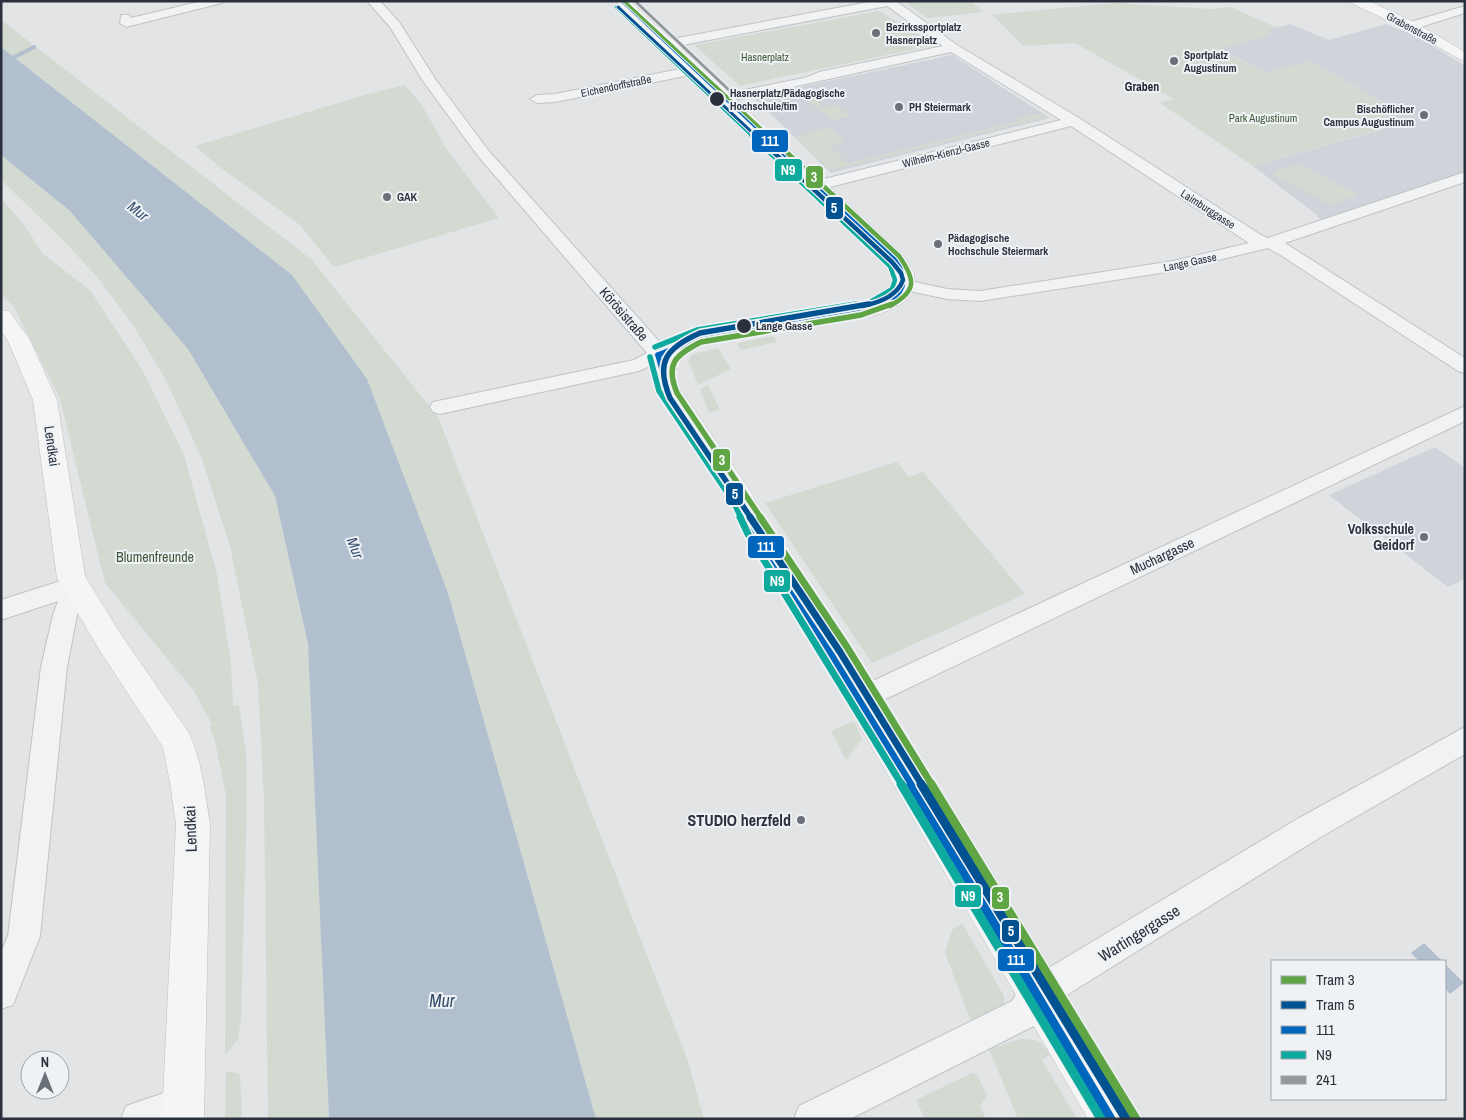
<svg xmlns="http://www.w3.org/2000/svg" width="1466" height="1120" font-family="'Archivo Narrow',sans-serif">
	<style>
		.built { fill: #d0d3d9 }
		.green { fill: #d2dad2 }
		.water { fill: #b2bfce }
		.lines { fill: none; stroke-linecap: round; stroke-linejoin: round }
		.stream { stroke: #b2bfce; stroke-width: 4 }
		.minor-casing { stroke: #c0c2c4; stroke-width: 2 }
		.major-casing { stroke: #bec0c3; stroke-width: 1 }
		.minor { fill: #f0f2f3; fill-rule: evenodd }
		.major { fill: #f5f5f6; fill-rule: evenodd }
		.bus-1-far4-casing { stroke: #eff2f5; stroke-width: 5 }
		.bus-1-far3-casing { stroke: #eff2f5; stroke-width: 7 }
		.bus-1-far2-casing { stroke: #eff2f5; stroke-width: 9 }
		.bus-1-far1-casing { stroke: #eff2f5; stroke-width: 11 }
		.bus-1-casing { stroke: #eff2f5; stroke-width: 12 }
		.bus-2-far4-casing { stroke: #eff2f5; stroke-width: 5 }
		.bus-2-far3-casing { stroke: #eff2f5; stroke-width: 7 }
		.bus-2-far2-casing { stroke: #eff2f5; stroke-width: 9 }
		.bus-2-far1-casing { stroke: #eff2f5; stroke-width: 11 }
		.bus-2-casing { stroke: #eff2f5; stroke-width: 12 }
		.bus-3-casing { stroke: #eff2f5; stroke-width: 5 }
		.bus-1-far4 { stroke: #0065bd; stroke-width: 3 }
		.bus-1-far3 { stroke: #0065bd; stroke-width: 4.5 }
		.bus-1-far2 { stroke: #0065bd; stroke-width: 5.5 }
		.bus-1-far1 { stroke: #0065bd; stroke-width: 7 }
		.bus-1 { stroke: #0065bd; stroke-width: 9 }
		.bus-2-far4 { stroke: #0daa9d; stroke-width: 3 }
		.bus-2-far3 { stroke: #0daa9d; stroke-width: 4.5 }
		.bus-2-far2 { stroke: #0daa9d; stroke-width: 5.5 }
		.bus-2-far1 { stroke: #0daa9d; stroke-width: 7 }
		.bus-2 { stroke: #0daa9d; stroke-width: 9 }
		.bus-3 { stroke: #94989e; stroke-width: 3 }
		.tram-1-far4-casing { stroke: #eff2f5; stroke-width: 5 }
		.tram-1-far3-casing { stroke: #eff2f5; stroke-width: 7 }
		.tram-1-far2-casing { stroke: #eff2f5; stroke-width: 9 }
		.tram-1-far1-casing { stroke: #eff2f5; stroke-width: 11 }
		.tram-1-casing { stroke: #eff2f5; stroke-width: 12 }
		.tram-2-far4-casing { stroke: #eff2f5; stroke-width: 5 }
		.tram-2-far3-casing { stroke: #eff2f5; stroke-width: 7 }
		.tram-2-far2-casing { stroke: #eff2f5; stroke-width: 9 }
		.tram-2-far1-casing { stroke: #eff2f5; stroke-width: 11 }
		.tram-2-casing { stroke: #eff2f5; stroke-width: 12 }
		.tram-1-far4 { stroke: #5fa544; stroke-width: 3 }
		.tram-1-far3 { stroke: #5fa544; stroke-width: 4.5 }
		.tram-1-far2 { stroke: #5fa544; stroke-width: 5.5 }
		.tram-1-far1 { stroke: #5fa544; stroke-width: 7 }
		.tram-1 { stroke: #5fa544; stroke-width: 9 }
		.tram-2-far4 { stroke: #025191; stroke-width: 3 }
		.tram-2-far3 { stroke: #025191; stroke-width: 4.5 }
		.tram-2-far2 { stroke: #025191; stroke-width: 5.5 }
		.tram-2-far1 { stroke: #025191; stroke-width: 7 }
		.tram-2 { stroke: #025191; stroke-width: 9 }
		.poi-dot { fill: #6a7078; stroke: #eff2f5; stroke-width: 2 }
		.stop-dot { fill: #2a313d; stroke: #eff2f5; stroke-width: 2 }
		.labels { text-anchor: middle; stroke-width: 4; stroke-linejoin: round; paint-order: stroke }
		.far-poi-label { font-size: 11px; font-weight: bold; fill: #2a313d; stroke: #eff2f5; text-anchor: start }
		.far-street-label { font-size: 11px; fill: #2a313d; stroke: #eff2f5 }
		.far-park-label { font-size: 11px; fill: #3e5839; stroke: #eff2f5 }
		.far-stop-label { font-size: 11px; font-weight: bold; fill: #2a313d; stroke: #eff2f5; text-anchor: start }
		.far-neighbourhood-label { font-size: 12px; font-weight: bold; fill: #1c222e; stroke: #eff2f5 }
		.street-label { font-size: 14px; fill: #2a313d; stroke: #eff2f5 }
		.poi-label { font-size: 14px; font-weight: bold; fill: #2a313d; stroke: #eff2f5; text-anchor: end }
		.park-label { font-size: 14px; fill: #3e5839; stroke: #eff2f5 }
		.water-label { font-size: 15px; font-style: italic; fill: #384e6d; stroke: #eff2f5 }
		.near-poi-label { font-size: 16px; font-weight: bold; fill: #2a313d; stroke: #eff2f5; text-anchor: end }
		.near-street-label { font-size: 16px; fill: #2a313d; stroke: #eff2f5 }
		.near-water-label { font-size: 18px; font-style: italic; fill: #384e6d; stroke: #eff2f5 }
		.line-badge { stroke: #eff2f5; stroke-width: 2 }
		.badge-label { font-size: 14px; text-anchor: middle; font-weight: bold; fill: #fff }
	</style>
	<rect width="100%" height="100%" fill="#e2e4e6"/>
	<g class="built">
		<path d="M1290,24L1329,40L1386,24L1419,37L1465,66V172L1321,220L1317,215L1253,166L1398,125L1367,106L1383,102L1309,61L1267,73L1218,48L1271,35L1267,31Z"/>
		<path d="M952,55L1050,118L831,173L753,97Z"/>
		<path d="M1435,447L1465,468V579L1448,587L1329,495Z"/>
	</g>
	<g class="green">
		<path d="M903,1H971L983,12L928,18Z"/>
		<path d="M1115,3L1210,9L1231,7L1277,28L1268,31L1271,35L1218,49L1267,73L1309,61L1384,103L1368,106L1399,124L1253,166L1160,103L1174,99L1075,43L1023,46L995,17L990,15Z"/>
		<path d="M879,11L935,45L740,86L694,45Z"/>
		<path d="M1,20L312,260L438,417L688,1061L704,1119H596L448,593L292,275L1,47Z"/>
		<path d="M405,85L422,105L445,147L499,218L334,267L300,225L221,168L195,146L368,94Z"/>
		<path d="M814,98L824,107L835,104L850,116L833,120L806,100Z"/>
		<path d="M1041,113L1048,117L831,170L794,137L808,134L806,132L830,128L845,141L829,146L848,163L1019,121L1017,119Z"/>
		<path d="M1,155L70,211L188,349L275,496L308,644L329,1119H268L264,799L258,684L230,546L202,459L167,382L133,325L99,279L61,238L1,180Z"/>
		<path d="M1299,164L1359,195L1330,205L1271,173Z"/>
		<path d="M1,198L24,225L43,254L90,290L143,371L184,455L217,574L231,663L233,706L239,705L246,752L247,801L241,1019L238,1039L225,1055L226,795L215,741L209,726L212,724L194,691L105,583L60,399L14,307L1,294Z"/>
		<path d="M773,336L777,342L741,350L737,343Z"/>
		<path d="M718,348L731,369L698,385L688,360L693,354Z"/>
		<path d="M708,385L720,410L709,413L700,389Z"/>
		<path d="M897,462L909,477L923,472L1025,594L872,663L765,503Z"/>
		<path d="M854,721L862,739L846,760L831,731Z"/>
		<path d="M962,923L1004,996V1010L973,1027L945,953L952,930Z"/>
		<path d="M1021,1039C1036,1039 1043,1042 1050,1055L1042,1060L1077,1119H1018L989,1049Z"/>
		<path d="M226,1071L240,1074L242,1119H225Z"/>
		<path d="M972,1073L978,1076L987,1096L980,1106L986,1119H925L916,1100Z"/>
	</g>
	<g class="water">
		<path d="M1,47L292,275L367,379L448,593L596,1119H329L308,644L275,496L188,349L70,211L1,155Z"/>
		<path d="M1424,943L1442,961H1419L1411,953Z"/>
		<path d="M1445,964L1464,983L1450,994L1445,988Z"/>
	</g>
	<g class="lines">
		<path class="stream" d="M1,64L34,47"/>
		<defs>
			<g id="minor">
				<path d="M202,1H224L222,3L126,27L120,23L121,15H129L131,18Z"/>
				<path d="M367,1H380L399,22L436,80L488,150L657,339L668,355L665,359L639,371L440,414L433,412L430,407L433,402L634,360L647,353L478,156L423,81L390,27Z"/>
				<path d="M874,1H896L957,45L1079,118L1261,235L1268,238L1465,172V182L1285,243L1465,358V373L1458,371L1282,256L1268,248L1173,271L980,301L947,299L900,289L897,285L900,281L906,280L947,289L980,291L1173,261L1249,243L1071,126L818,190L812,188L810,185L812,182L1061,120L951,52L725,102L718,98L720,95L808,77L819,72L943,46L887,6L667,48L661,44L667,40Z"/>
				<path d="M1465,6V13L1411,30L1405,26L1407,23Z"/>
				<path d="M695,66L702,70L700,73L555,102L537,103L530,99L537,95L555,94Z"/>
				<path d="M1465,406V421L869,707L860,711L851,707L847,699L851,691Z"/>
				<path d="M76,576L85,579L88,586L77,615L67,667L40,936L13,1005L1,1009V952L8,936L41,667L53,615L58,601L1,620V600Z"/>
				<path d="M1465,727V754L1319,838L1054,1003L1044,1011L1036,1025L850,1119H794L799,1106L1012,1001L1020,987L1030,979L1299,818Z"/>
				<path d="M184,1086L197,1091L202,1104L197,1117L191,1119H121L126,1106Z"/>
			</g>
			<g id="major">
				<path d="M615,1H630L904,256L914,273L915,287L904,302L892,309L880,314L703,345L670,358L678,386L751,492L767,526L871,690L1126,1104L1132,1119H1088L849,708L746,536L730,501L655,387L647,355L650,350L698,332L871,303L883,297L895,287V276L889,264Z"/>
				<path d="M1351,1H1369L1416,23L1465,52V62L1406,29L1353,4Z"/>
				<path d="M1,310L9,311L30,340L57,400L85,576L120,633L189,733C202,761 205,794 210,824L204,1119H162L176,824L170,783L163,747L100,651L57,578L33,400L8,341L1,331Z"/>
			</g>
		</defs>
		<use href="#minor" class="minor-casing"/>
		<use href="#major" class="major-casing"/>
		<use href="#minor" class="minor"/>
		<use href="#major" class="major"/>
		<defs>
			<path id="bus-1-far4" d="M622,1L765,136"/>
			<path id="bus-1-far3" d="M764,135L897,260C908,283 905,293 882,306"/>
			<g id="bus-1-far2">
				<path d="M658,355L698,339L872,310L885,304"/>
				<path d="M658,355L667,387L742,499L750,518"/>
			</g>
			<path id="bus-1-far1" d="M750,517L755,529L912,785"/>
			<path id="bus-1" d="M911,784L1111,1119"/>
			<path id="bus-2-far4" d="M616,7L752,136"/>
			<path id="bus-2-far3" d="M751,135L890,266L895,280L892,289L870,302L848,306"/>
			<g id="bus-2-far2">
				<path d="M655,347L697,330L856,304"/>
				<path d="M650,357L659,391L734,503L741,518"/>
			</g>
			<path id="bus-2-far1" d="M740,517L748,534L902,785"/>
			<path id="bus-2" d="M901,784L1101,1119"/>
			<path id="bus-3" d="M635,1L731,92"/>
		</defs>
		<use href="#bus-1-far4" class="bus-1-far4-casing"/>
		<use href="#bus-1-far3" class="bus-1-far3-casing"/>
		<use href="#bus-1-far2" class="bus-1-far2-casing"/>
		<use href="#bus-1-far1" class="bus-1-far1-casing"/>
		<use href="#bus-1" class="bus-1-casing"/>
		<use href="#bus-2-far4" class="bus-2-far4-casing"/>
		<use href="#bus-2-far3" class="bus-2-far3-casing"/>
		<use href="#bus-2-far2" class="bus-2-far2-casing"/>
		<use href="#bus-2-far1" class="bus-2-far1-casing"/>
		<use href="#bus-2" class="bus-2-casing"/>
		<use href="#bus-3" class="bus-3-casing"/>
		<use href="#bus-1-far4" class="bus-1-far4"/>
		<use href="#bus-1-far3" class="bus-1-far3"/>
		<use href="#bus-1-far2" class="bus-1-far2"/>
		<use href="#bus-1-far1" class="bus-1-far1"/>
		<use href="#bus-1" class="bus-1"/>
		<use href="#bus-2-far4" class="bus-2-far4"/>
		<use href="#bus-2-far3" class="bus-2-far3"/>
		<use href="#bus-2-far2" class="bus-2-far2"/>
		<use href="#bus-2-far1" class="bus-2-far1"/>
		<use href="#bus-2" class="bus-2"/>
		<use href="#bus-3" class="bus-3"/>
		<defs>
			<path id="tram-1-far4" d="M624,1L769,136"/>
			<path id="tram-1-far3" d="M768,135L899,256C916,280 917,291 890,306"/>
			<path id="tram-1-far2" d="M761,518L677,393C665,364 675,355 701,342L861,315L892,304"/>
			<path id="tram-1-far1" d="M760,517L847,647L932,785"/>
			<path id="tram-1" d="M931,784L1136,1119"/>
			<path id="tram-2-far4" d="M618,7L756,136"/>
			<path id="tram-2-far3" d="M755,135L892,262L901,273L903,280C897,297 878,303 862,306"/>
			<path id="tram-2-far2" d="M751,518L670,398C655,362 666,348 700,333L869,304"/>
			<path id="tram-2-far1" d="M750,517L840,652L922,785"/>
			<path id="tram-2" d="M921,784L1126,1119"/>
		</defs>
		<use href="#tram-1-far4" class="tram-1-far4-casing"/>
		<use href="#tram-1-far3" class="tram-1-far3-casing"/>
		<use href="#tram-1-far2" class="tram-1-far2-casing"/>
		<use href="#tram-1-far1" class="tram-1-far1-casing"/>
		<use href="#tram-1" class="tram-1-casing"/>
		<use href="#tram-2-far4" class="tram-2-far4-casing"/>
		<use href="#tram-2-far3" class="tram-2-far3-casing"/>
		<use href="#tram-2-far2" class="tram-2-far2-casing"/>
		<use href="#tram-2-far1" class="tram-2-far1-casing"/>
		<use href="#tram-2" class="tram-2-casing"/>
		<use href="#tram-1-far4" class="tram-1-far4"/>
		<use href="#tram-1-far3" class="tram-1-far3"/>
		<use href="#tram-1-far2" class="tram-1-far2"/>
		<use href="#tram-1-far1" class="tram-1-far1"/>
		<use href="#tram-1" class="tram-1"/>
		<use href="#tram-2-far4" class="tram-2-far4"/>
		<use href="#tram-2-far3" class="tram-2-far3"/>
		<use href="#tram-2-far2" class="tram-2-far2"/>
		<use href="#tram-2-far1" class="tram-2-far1"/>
		<use href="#tram-2" class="tram-2"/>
	</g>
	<g class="poi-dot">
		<circle cx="876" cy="33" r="5"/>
		<circle cx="1174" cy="61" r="5"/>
		<circle cx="899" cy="107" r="5"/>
		<circle cx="1424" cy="115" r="5"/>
		<circle cx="387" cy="197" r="5"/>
		<circle cx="938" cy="244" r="5"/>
		<circle cx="1424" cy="537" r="5"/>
		<circle cx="801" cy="820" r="5"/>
	</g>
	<g class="stop-dot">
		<circle cx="717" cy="99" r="8"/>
		<circle cx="744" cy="326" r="8"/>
	</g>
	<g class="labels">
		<g class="far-poi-label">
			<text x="886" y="31">Bezirkssportplatz<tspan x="886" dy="13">Hasnerplatz</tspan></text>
			<text x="1184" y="59">Sportplatz<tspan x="1184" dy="13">Augustinum</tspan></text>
			<text x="909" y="111">PH Steiermark</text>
			<text x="1414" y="113" text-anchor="end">Bischöflicher<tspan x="1414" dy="13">Campus Augustinum</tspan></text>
			<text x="397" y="201">GAK</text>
			<text x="948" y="242">Pädagogische<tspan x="948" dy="13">Hochschule Steiermark</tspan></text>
		</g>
		<g class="far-street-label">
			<text transform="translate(1412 28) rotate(28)" y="4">Grabenstraße</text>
			<text transform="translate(616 86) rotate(-12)" y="4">Eichendorffstraße</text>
			<text transform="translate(946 153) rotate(-14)" y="4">Wilhelm-Kienzl-Gasse</text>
			<text transform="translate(1208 209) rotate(33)" y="4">Laimburggasse</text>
			<text transform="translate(1190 262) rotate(-12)" y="4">Lange Gasse</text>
		</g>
		<g class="far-park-label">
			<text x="765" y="61">Hasnerplatz</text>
			<text x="1263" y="122">Park Augustinum</text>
		</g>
		<g class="far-stop-label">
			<text x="730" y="97">Hasnerplatz/Pädagogische<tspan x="730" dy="13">Hochschule/tim</tspan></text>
			<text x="756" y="330">Lange Gasse</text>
		</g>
		<g class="far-neighbourhood-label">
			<text x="1142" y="91">Graben</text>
		</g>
		<g class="street-label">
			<text transform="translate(624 314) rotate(49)" y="5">Körösistraße</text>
			<text transform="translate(52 446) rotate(82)" y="5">Lendkai</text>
			<text transform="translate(1162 556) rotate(-25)" y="5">Muchargasse</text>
		</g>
		<g class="poi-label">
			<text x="1414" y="534">Volksschule<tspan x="1414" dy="16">Geidorf</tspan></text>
		</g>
		<g class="park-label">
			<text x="155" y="562">Blumenfreunde</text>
		</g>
		<g class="water-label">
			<text transform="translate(138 211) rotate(39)" y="5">Mur</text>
			<text transform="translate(355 548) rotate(68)" y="5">Mur</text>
		</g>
		<g class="near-poi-label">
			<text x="791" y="826">STUDIO herzfeld</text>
		</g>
		<g class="near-street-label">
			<text transform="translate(190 829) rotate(-92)" y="6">Lendkai</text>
			<text transform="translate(1139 933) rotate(-32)" y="6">Wartingergasse</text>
		</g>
		<g class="near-water-label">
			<text x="442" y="1007">Mur</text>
		</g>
	</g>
	<g class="line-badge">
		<rect x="751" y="129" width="38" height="24" rx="5" fill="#0065bd"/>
		<rect x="774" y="158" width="29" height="24" rx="5" fill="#0daa9d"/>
		<rect x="805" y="165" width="19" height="24" rx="5" fill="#5fa544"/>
		<rect x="825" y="196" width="19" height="24" rx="5" fill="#025191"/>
		<rect x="712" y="448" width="19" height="24" rx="5" fill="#5fa544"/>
		<rect x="725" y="482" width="19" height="24" rx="5" fill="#025191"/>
		<rect x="747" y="535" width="38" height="24" rx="5" fill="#0065bd"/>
		<rect x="763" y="569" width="28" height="24" rx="5" fill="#0daa9d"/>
		<rect x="954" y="884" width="28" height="24" rx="5" fill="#0daa9d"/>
		<rect x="991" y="886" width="19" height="24" rx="5" fill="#5fa544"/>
		<rect x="1001" y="919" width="19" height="24" rx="5" fill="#025191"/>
		<rect x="997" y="948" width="38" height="24" rx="5" fill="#0065bd"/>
	</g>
	<g class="badge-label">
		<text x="770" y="146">111</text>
		<text x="788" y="175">N9</text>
		<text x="814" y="182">3</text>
		<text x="834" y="213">5</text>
		<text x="722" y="465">3</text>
		<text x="735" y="499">5</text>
		<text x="766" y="552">111</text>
		<text x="777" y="586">N9</text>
		<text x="968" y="901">N9</text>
		<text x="1000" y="902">3</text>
		<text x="1011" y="936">5</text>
		<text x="1016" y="965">111</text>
	</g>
	<rect width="1466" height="1120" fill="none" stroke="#2a313d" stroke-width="5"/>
	<rect x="1271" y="960" width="175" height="140" fill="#eff2f5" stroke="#a0a5ab"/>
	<rect x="1281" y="976" width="25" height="8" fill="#5fa544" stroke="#a0a5ab"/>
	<text x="1316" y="985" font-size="15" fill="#2a313d">Tram 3</text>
	<rect x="1281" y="1001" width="25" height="8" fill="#025191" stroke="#a0a5ab"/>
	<text x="1316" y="1010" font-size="15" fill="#2a313d">Tram 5</text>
	<rect x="1281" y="1026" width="25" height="8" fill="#0065bd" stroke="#a0a5ab"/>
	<text x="1316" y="1035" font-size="15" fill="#2a313d">111</text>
	<rect x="1281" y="1051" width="25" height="8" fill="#0daa9d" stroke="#a0a5ab"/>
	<text x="1316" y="1060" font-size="15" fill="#2a313d">N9</text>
	<rect x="1281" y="1076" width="25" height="8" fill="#94989e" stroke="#a0a5ab"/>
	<text x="1316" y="1085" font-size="15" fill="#2a313d">241</text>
	<g transform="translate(45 1075)"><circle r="24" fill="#eff2f5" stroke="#a0a5ab"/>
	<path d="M0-4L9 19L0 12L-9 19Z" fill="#6a7078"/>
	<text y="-8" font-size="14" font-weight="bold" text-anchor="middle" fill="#2a313d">N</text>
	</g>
</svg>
